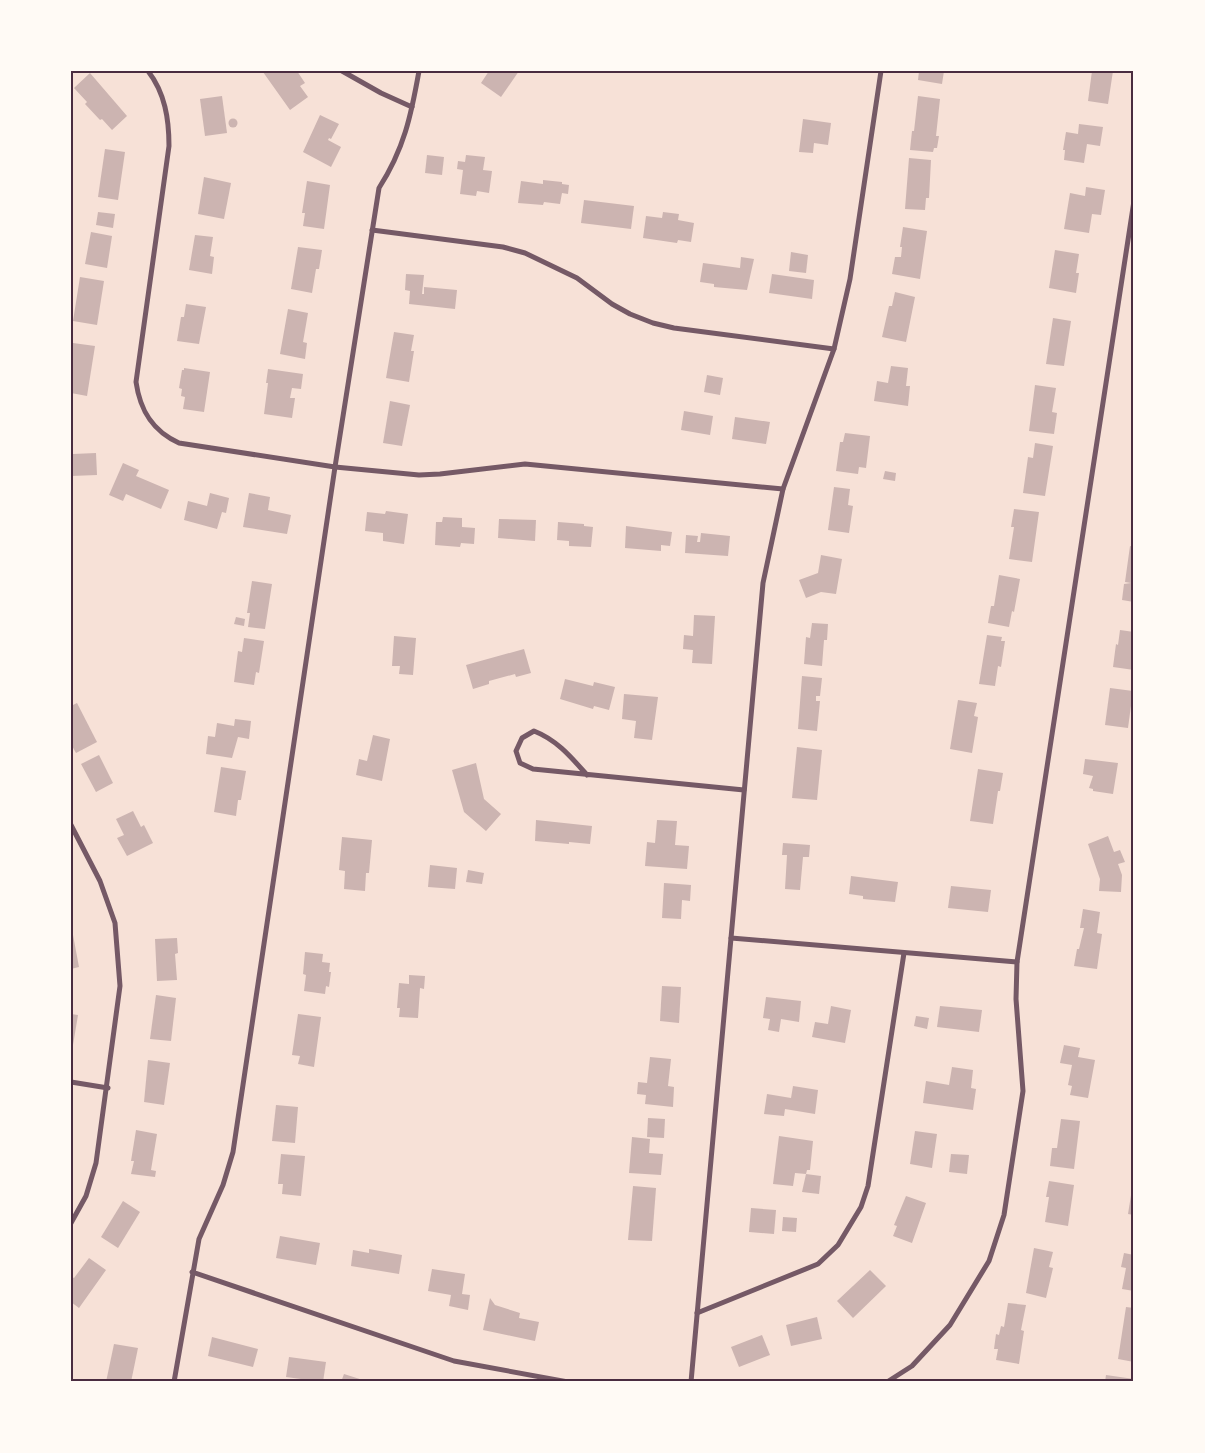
<svg xmlns="http://www.w3.org/2000/svg" width="1205" height="1453" font-family="'Playfair Display',serif">
	<style>
		.building { fill: #ccb4b1 }
		.lines { fill: none; stroke-linecap: round; stroke-linejoin: round }
		.minor { stroke: #755966; stroke-width: 5 }
		.neatline { fill: none; stroke: #4a2c40; stroke-width: 2 }
	</style>
	<rect width="100%" height="100%" fill="#f7e1d7"/>
	<g class="building">
		<path d="M264,71H297L305,83L300,86L308,97L290,110L263,72Z"/>
		<path d="M489,71H519L501,97L481,83Z"/>
		<path d="M919,71H944L942,84L918,80Z"/>
		<path d="M1092,71H1113L1108,104L1088,101Z"/>
		<path d="M90,73L127,116L112,130L102,119L100,120L85,104L87,102L74,88Z"/>
		<path d="M222,96L227,133L205,136L200,99Z"/>
		<path d="M918,96L940,99L936,136H939L937,148H934L933,152L910,150L912,131H914Z"/>
		<path d="M320,115L339,124L331,139L329,138L328,140L341,147L331,167L303,152Z"/>
		<circle cx="233" cy="123" r="4.5"/>
		<path d="M803,119L831,123L828,145L814,143L813,153L799,152Z"/>
		<path d="M1079,124L1103,127L1100,146L1087,144L1084,163L1064,160L1065,150H1063L1066,132L1078,134Z"/>
		<path d="M105,149L125,152L118,200L98,197Z"/>
		<path d="M427,155L444,157L442,175L425,173Z"/>
		<path d="M466,155L485,157L483,170L492,171L489,193L477,191L476,196L460,194L463,170L457,169L458,161L465,162Z"/>
		<path d="M909,158L931,160L929,198H926L925,210L905,209Z"/>
		<path d="M204,177L231,183L224,219L198,214Z"/>
		<path d="M543,180L562,182V184L569,185L568,194L562,193L560,204L544,202L543,205L518,203L521,181L543,184Z"/>
		<path d="M307,181L330,185L324,229L303,226L305,213H302Z"/>
		<path d="M1086,187L1105,190L1101,215L1092,214L1089,233L1064,229L1070,193L1085,196Z"/>
		<path d="M584,200L634,206L631,229L581,223Z"/>
		<path d="M98,212L115,214L113,228L96,225Z"/>
		<path d="M663,212L679,214L678,220L694,223L691,242L678,240L677,243L643,238L646,216L662,218Z"/>
		<path d="M903,227L927,231L920,279L892,274L895,257H901L902,247H900Z"/>
		<path d="M91,232L112,236L107,268L85,264Z"/>
		<path d="M195,235L213,237L210,256L214,257L212,274L189,270Z"/>
		<path d="M298,247L322,250L319,269H316L312,293L291,289Z"/>
		<path d="M1055,250L1079,254L1076,273H1079L1076,293L1049,288Z"/>
		<path d="M791,252L808,255L806,273L789,271Z"/>
		<path d="M741,257L754,259L747,290L714,287V284L700,282L703,263L740,268Z"/>
		<path d="M406,274L424,275L422,294H424V287L457,290L455,309L409,304L410,291L405,290Z"/>
		<path d="M772,274L814,280L812,299L769,293Z"/>
		<path d="M80,277L104,281L97,325L73,321Z"/>
		<path d="M895,292L915,297L906,342L882,337L889,306H892Z"/>
		<path d="M186,304L206,307L199,344L177,341L181,317H184Z"/>
		<path d="M288,309L308,313L303,342L307,343L305,359L280,354Z"/>
		<path d="M1053,318L1071,321L1064,366L1046,364Z"/>
		<path d="M394,332L414,335L411,351H414L409,382L386,378Z"/>
		<path d="M73,343L95,346L87,396L71,393V353Z"/>
		<path d="M891,366L908,368L906,386H910L908,406L874,401L877,381L888,383Z"/>
		<path d="M184,368L210,372L204,412L183,409L185,397L181,396L182,389L179,388L182,370H184Z"/>
		<path d="M268,369L303,374L301,389L292,388L290,398H295L292,418L264,414L268,383H266Z"/>
		<path d="M707,375L723,378L720,395L704,392Z"/>
		<path d="M1035,385L1056,388L1052,412L1057,413L1054,434L1029,431Z"/>
		<path d="M390,401L410,405L402,446L383,443Z"/>
		<path d="M684,411L713,416L710,435L681,430Z"/>
		<path d="M735,417L770,422L766,444L732,439Z"/>
		<path d="M845,433L870,436L866,468L859,467L858,474L836,471L840,442H843Z"/>
		<path d="M1035,443L1053,446L1045,496L1023,493L1028,457L1033,458Z"/>
		<path d="M73,444V454L96,453L97,475L71,476V445Z"/>
		<path d="M123,463L139,470L136,476L169,490L161,509L126,494L123,501L109,495Z"/>
		<path d="M885,471L896,473L895,481L883,479Z"/>
		<path d="M834,487L850,489L848,505L853,506L849,533L828,530Z"/>
		<path d="M210,493L229,498L226,513L222,512L217,529L184,520L188,501L207,506Z"/>
		<path d="M249,493L270,497L268,510L291,515L287,534L243,527Z"/>
		<path d="M1014,509L1039,512L1032,562L1009,559L1014,527H1011Z"/>
		<path d="M386,511L408,514L404,544L383,541V533L365,531L367,512L385,514Z"/>
		<path d="M443,517L462,518V527L475,528L474,544L461,543L460,547L435,545L436,522H442Z"/>
		<path d="M499,519L536,520L535,541L498,538Z"/>
		<path d="M558,522L584,524V526L593,527L591,547L569,546V541L557,540Z"/>
		<path d="M626,526L672,532L670,546L661,545V551L625,548Z"/>
		<path d="M701,533L730,536L728,556L685,553L686,535L698,536L697,542H700Z"/>
		<path d="M1130,546L1134,547V602L1122,600L1124,584L1131,583L1125,582Z"/>
		<path d="M821,555L842,559L836,594L821,592L806,598L799,580L818,573Z"/>
		<path d="M999,575L1020,579L1014,612L1012,611L1009,627L988,623L991,606H994Z"/>
		<path d="M252,581L272,584L265,629L248,627L250,613H247Z"/>
		<path d="M694,615L715,616L712,664L692,663L693,650L683,649L684,635L693,636Z"/>
		<path d="M236,617L245,619L244,626L234,624Z"/>
		<path d="M812,623L828,624L827,640H824L822,666L804,664L806,637L810,638Z"/>
		<path d="M1120,630L1134,632V670L1113,667L1116,644L1118,645Z"/>
		<path d="M987,635L1002,637L1001,641H1005L1001,667L998,666L995,686L979,684Z"/>
		<path d="M394,636L416,638L413,675L399,674L400,666H392Z"/>
		<path d="M244,638L264,641L259,673L256,672L254,685L234,682L238,651L242,652Z"/>
		<path d="M524,649L531,673L516,677L515,674L489,681V684L473,689L466,665Z"/>
		<path d="M802,676L822,678L820,696H816V701H820L817,731L798,729Z"/>
		<path d="M565,679L593,686L594,682L615,687L609,710L594,706L593,709L560,699Z"/>
		<path d="M1110,688L1133,691L1128,728L1105,725Z"/>
		<path d="M624,694L658,697L652,740L634,738L636,721L622,719Z"/>
		<path d="M958,700L977,703L974,716L978,717L972,753L950,749Z"/>
		<path d="M77,703L97,742L76,753L71,744V706Z"/>
		<path d="M235,719L251,721L249,739L238,737L232,758L206,754L208,736L215,737L217,723L234,726Z"/>
		<path d="M373,735L390,739L382,781L356,775L359,759L367,761Z"/>
		<path d="M797,747L822,750L817,800L792,798Z"/>
		<path d="M99,755L113,783L96,792L81,764Z"/>
		<path d="M1085,759L1118,763L1113,794L1093,791V789L1089,788L1093,776L1083,774Z"/>
		<path d="M476,763L484,799L501,814L486,831L464,812L452,770Z"/>
		<path d="M221,767L246,771L241,800H238L236,816L214,812Z"/>
		<path d="M978,769L1003,773L1000,791H998L993,824L970,821Z"/>
		<path d="M133,811L141,827L144,825L153,843L127,856L117,838L124,835L116,819Z"/>
		<path d="M536,820L592,826L590,844L569,842V844L535,841Z"/>
		<path d="M657,820L677,821L675,845L689,846L687,869L645,866L647,842L655,843Z"/>
		<path d="M1108,836L1114,852L1120,850L1125,862L1118,864L1122,875L1121,892L1099,891L1100,879L1088,844Z"/>
		<path d="M342,837L372,840L369,873H366L365,891L344,889L345,871L339,870Z"/>
		<path d="M783,843L810,845L809,857H803L800,890L785,889L787,855H782Z"/>
		<path d="M430,865L457,868L455,889L428,887Z"/>
		<path d="M468,870L484,873L482,884L466,882Z"/>
		<path d="M851,876L898,882L895,902L863,899V896L849,894Z"/>
		<path d="M664,883L691,885L690,901L682,900L681,919L662,918Z"/>
		<path d="M951,886L991,890L988,912L948,908Z"/>
		<path d="M1083,909L1100,912L1097,933L1102,934L1097,969L1074,966L1077,949H1079L1084,928H1080Z"/>
		<path d="M71,935H73L79,967L71,969Z"/>
		<path d="M177,938L178,953L175,954L177,980L157,981L155,939Z"/>
		<path d="M305,952L323,954L322,962L330,963L329,972H331L329,987L326,986L325,994L304,991L306,975L303,974Z"/>
		<path d="M409,975L425,976L424,989L420,988L418,1018L399,1017L400,1008H397L399,983L409,984Z"/>
		<path d="M662,986L681,987L679,1023L660,1021Z"/>
		<path d="M156,995L176,998L171,1041L150,1039Z"/>
		<path d="M766,997L801,1001L799,1022L781,1019L779,1032L768,1030L770,1019L763,1018Z"/>
		<path d="M831,1006L851,1010L845,1043L812,1037L815,1022L828,1024Z"/>
		<path d="M940,1006L982,1010L979,1032L937,1027Z"/>
		<path d="M71,1014L78,1015L73,1045L71,1044Z"/>
		<path d="M298,1014L321,1017L314,1067L298,1064L300,1056L292,1055Z"/>
		<path d="M916,1016L929,1018L927,1029L914,1026Z"/>
		<path d="M1064,1045L1080,1048L1078,1057L1095,1060L1088,1098L1070,1095L1072,1086L1068,1085L1072,1065L1060,1063Z"/>
		<path d="M650,1057L671,1059L668,1086L674,1087L673,1107L645,1104L646,1095L637,1094L638,1082L647,1083Z"/>
		<path d="M148,1060L170,1063L164,1105L144,1102Z"/>
		<path d="M952,1067L973,1070L971,1088L976,1089L973,1110L923,1103L926,1081L949,1085Z"/>
		<path d="M793,1086L818,1090L815,1114L785,1109L784,1116L764,1114L767,1094L791,1098Z"/>
		<path d="M276,1105L298,1107L295,1143L272,1141Z"/>
		<path d="M648,1118L665,1119L664,1138L647,1137Z"/>
		<path d="M1061,1119L1080,1121L1074,1169L1050,1166L1052,1148H1057Z"/>
		<path d="M136,1130L157,1134L151,1170L156,1171L155,1177L131,1174L134,1161H131Z"/>
		<path d="M915,1131L937,1134L932,1168L910,1164Z"/>
		<path d="M779,1136L813,1141L810,1170H807L806,1174L795,1173L793,1186L773,1184Z"/>
		<path d="M632,1137L650,1139L649,1153L663,1154L661,1175L629,1173Z"/>
		<path d="M281,1154L305,1156L301,1196L282,1194L283,1184H278Z"/>
		<path d="M951,1154L969,1155L967,1174L949,1172Z"/>
		<path d="M806,1174L821,1176L819,1194L802,1192Z"/>
		<path d="M1049,1181L1074,1185L1068,1226L1045,1222L1049,1197H1046Z"/>
		<path d="M633,1186L656,1188L652,1241L628,1240Z"/>
		<path d="M1132,1189L1134,1190V1215L1128,1214Z"/>
		<path d="M906,1196L926,1203L912,1243L893,1236L897,1226L894,1225Z"/>
		<path d="M123,1201L140,1212L118,1248L101,1237Z"/>
		<path d="M751,1208L776,1210L774,1234L749,1232Z"/>
		<path d="M783,1217L797,1218L796,1232L782,1231Z"/>
		<path d="M280,1236L320,1243L316,1265L276,1258Z"/>
		<path d="M1034,1248L1053,1252L1049,1267L1053,1268L1046,1298L1026,1293Z"/>
		<path d="M369,1249L402,1255L399,1274L351,1266L353,1250L369,1253Z"/>
		<path d="M1124,1253L1134,1255V1291L1122,1289L1126,1268L1121,1267Z"/>
		<path d="M89,1258L106,1270L79,1308L71,1302V1278L72,1277L74,1278Z"/>
		<path d="M432,1269L465,1274L462,1294L470,1295L468,1310L449,1306L451,1295L428,1291Z"/>
		<path d="M870,1270L886,1286L853,1318L837,1301Z"/>
		<path d="M490,1298L495,1305L520,1313L519,1318L539,1322L535,1341L483,1330Z"/>
		<path d="M1008,1303L1026,1305L1021,1330L1024,1331L1019,1364L996,1360L998,1349H994L996,1334L999,1335L1001,1326L1004,1327Z"/>
		<path d="M1126,1307L1134,1308V1362L1118,1359Z"/>
		<path d="M817,1317L822,1339L791,1346L786,1325Z"/>
		<path d="M762,1335L770,1355L739,1367L731,1347Z"/>
		<path d="M212,1337L258,1349L253,1367L208,1356Z"/>
		<path d="M114,1344L138,1348L131,1382H106Z"/>
		<path d="M289,1357L326,1362L323,1382L286,1377Z"/>
		<path d="M344,1374L366,1381V1382H341Z"/>
		<path d="M1106,1375L1134,1379V1382H1105Z"/>
	</g>
	<g class="lines">
		<g class="minor">
			<path d="M148,71C165,93 169,119 169,146L136,382C140,410 152,431 179,443L335,467L419,475L440,474L525,464L783,489"/>
			<path d="M342,71L381,93L412,107"/>
			<path d="M372,230L503,247L525,253L577,278L612,304L630,314L653,323L674,328L834,349"/>
			<path d="M587,775C571,757 557,740 534,731L522,738L516,751L520,763L533,769L744,790"/>
			<path d="M71,825L100,881L115,923L120,986L96,1163L86,1196L71,1223"/>
			<path d="M731,938L1017,962"/>
			<path d="M71,1082L108,1088"/>
			<path d="M192,1272L454,1361L568,1382"/>
			<path d="M697,1313L818,1264L838,1245L861,1207L868,1186L904,953"/>
			<path d="M174,1382L199,1239L223,1185L233,1152L335,467L379,188C404,149 411,116 419,71"/>
			<path d="M691,1382L763,583L783,489L834,349L850,279L881,71"/>
			<path d="M887,1382L912,1366L950,1325L989,1261L1004,1215L1023,1091L1016,999L1017,962L1134,201"/>
		</g>
	</g>
	<rect width="1205" height="1453" fill="none" stroke="#fffaf5" stroke-width="145"/>
	<rect x="72" y="72" width="1060" height="1308" class="neatline"/>
</svg>
